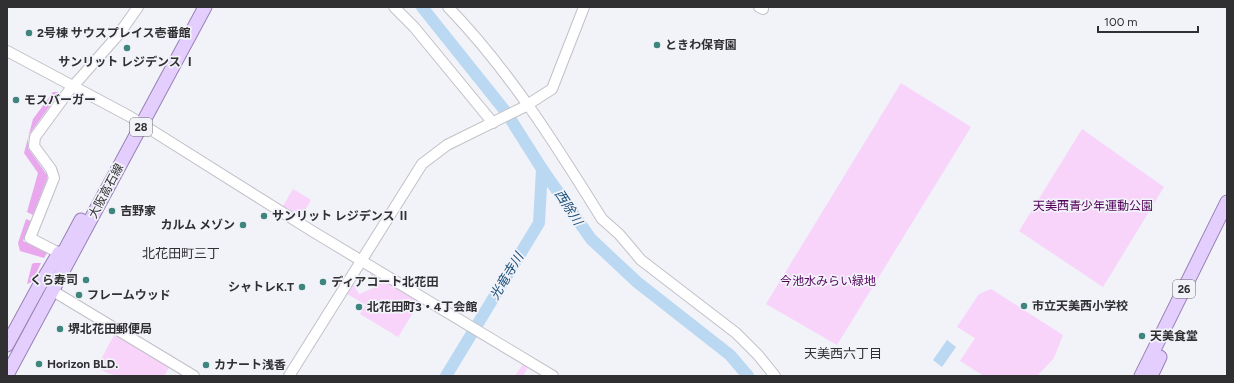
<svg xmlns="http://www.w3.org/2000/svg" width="1234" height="383" font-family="Figtree,'Noto Sans JP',sans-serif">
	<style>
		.green { fill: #f8d4fb }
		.forest { fill: #e9a8ee }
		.water { fill: #bbd8f2 }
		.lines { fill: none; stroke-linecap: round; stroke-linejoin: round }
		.river { stroke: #bbd8f2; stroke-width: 12 }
		.minor-casing { stroke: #c0c0c7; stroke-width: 12 }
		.major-casing { stroke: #9881b6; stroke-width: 15 }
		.minor { stroke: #fff; stroke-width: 10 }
		.major { stroke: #e3cefd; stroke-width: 13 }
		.poi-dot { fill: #3e857e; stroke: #f2f2f9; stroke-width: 1.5 }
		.labels { text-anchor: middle; stroke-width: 3.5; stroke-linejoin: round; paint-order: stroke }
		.shield { fill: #f2f2f9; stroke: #6a6a6e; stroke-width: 1 }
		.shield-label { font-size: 11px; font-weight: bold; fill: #303033 }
		.poi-label { font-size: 12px; font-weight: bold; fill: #303033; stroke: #f2f2f9; text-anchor: start }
		.street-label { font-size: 12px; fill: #303033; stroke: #f2f2f9 }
		.park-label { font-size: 12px; fill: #53005b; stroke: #f2f2f9 }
		.water-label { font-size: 13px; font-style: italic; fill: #19507a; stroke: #f2f2f9 }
		.neighbourhood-label { font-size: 13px; fill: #303033; stroke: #f2f2f9 }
	</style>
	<rect width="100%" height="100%" fill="#f2f2f9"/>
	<g class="green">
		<path d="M901,83L971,127L837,345L766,304Z"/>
		<path d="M1082,129L1164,187L1103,287L1019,231Z"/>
		<path d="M293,189L311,200L301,217L283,206Z"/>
		<path d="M368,268L421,300L398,337L360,314L366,305L347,294L353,284L359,294L376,287Z"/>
		<path d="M991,289L1063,335L1054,358L1037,376H984L960,361L975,338L957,327L979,294Z"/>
		<path d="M118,334L170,366L164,376C148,376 105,381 98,365L114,335Z"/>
		<path d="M523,364L529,366L523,376H515Z"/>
	</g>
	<g class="forest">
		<path d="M53,92H60L28,136V148L47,175V179L33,215L27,212L38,173L24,153L33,119Z"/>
		<path d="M26,219L31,221L23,241L47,253L44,258L20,251L18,243Z"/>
		<path d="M34,263H41L32,282L27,284L32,264Z"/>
	</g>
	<path class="water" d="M947,340L956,347L942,367L933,360Z"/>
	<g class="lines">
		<g class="river">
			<path d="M422,7L506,112L542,169L591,239L637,282L730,355L748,376"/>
			<path d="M446,376L539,223L542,169"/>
		</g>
		<defs>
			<g id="minor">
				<path d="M394,7L414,27L493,123"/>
				<path d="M448,7C509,70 556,145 602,219L619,234L641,260L736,333L758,355L775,376"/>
				<path d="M759,7L763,9"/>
				<path d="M7,51L129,116L312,231L553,376"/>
				<path d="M59,253L30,238L54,178L51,169L34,146L35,137L68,92L119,34L138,7"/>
				<path d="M58,294L194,376"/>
				<path d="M289,376L422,164L447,145L524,107L552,89L584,7"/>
			</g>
			<g id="major">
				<path d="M58,263L81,220"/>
				<path d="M7,345L38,288L59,253"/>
				<path d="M7,375L205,7"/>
				<path d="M1141,376L1227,202"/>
				<path d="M1151,376L1160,357"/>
			</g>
		</defs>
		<use href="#minor" class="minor-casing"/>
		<use href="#major" class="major-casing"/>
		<use href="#minor" class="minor"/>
		<use href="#major" class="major"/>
	</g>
	<g class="poi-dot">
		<circle cx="29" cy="33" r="4"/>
		<circle cx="657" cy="45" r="4"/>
		<circle cx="127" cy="48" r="4"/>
		<circle cx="16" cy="100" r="4"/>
		<circle cx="112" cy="211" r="4"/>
		<circle cx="264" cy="216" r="4"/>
		<circle cx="243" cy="225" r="4"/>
		<circle cx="86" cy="280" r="4"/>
		<circle cx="323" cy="282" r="4"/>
		<circle cx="302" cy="287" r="4"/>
		<circle cx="79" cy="295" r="4"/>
		<circle cx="1024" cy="306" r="4"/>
		<circle cx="359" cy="307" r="4"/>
		<circle cx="60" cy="329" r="4"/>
		<circle cx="1142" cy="336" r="4"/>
		<circle cx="39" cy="364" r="4"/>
		<circle cx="206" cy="365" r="4"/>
	</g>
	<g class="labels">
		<g class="shield">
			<rect x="130" y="118" width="22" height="18" rx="3"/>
			<rect x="1173" y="280" width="22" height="18" rx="3"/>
		</g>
		<g class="shield-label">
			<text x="141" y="131">28</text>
			<text x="1184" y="293">26</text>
		</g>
		<g class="poi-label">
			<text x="37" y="37">2号棟 サウスプレイス壱番館</text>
			<text x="665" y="49">ときわ保育園</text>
			<text x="127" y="66" text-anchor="middle">サンリット レジデンス Ⅰ</text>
			<text x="24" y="104">モスバーガー</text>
			<text x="120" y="215">吉野家</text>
			<text x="272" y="220">サンリット レジデンス Ⅱ</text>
			<text x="235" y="229" text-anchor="end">カルム メゾン</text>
			<text x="78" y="284" text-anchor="end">くら寿司</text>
			<text x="331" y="286">ディアコート北花田</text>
			<text x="294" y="291" text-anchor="end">シャトレK.T</text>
			<text x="87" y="299">フレームウッド</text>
			<text x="1032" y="310">市立天美西小学校</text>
			<text x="367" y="311">北花田町3・4丁会館</text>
			<text x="68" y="333">堺北花田郵便局</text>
			<text x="1150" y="340">天美食堂</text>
			<text x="47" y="368">Horizon BLD.</text>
			<text x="214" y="369">カナート浅香</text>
		</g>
		<g class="street-label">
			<text transform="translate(106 191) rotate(-62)" y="4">大阪高石線</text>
		</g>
		<g class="park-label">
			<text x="1093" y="210">天美西青少年運動公園</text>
			<text x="828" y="285">今池水みらい緑地</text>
		</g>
		<g class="water-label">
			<text transform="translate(569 207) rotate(57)" y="5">西除川</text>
			<text transform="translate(506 276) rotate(-59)" y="5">光竜寺川</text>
		</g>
		<g class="neighbourhood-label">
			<text x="181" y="258">北花田町三丁</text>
			<text x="843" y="358">天美西六丁目</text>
		</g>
	</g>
	<rect width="1234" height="383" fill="none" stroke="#303033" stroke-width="16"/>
	<path d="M1098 26v6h100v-6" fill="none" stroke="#303033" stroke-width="2"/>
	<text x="1104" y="26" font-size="12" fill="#303033" stroke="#f2f2f9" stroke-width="3" paint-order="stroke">100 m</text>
</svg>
